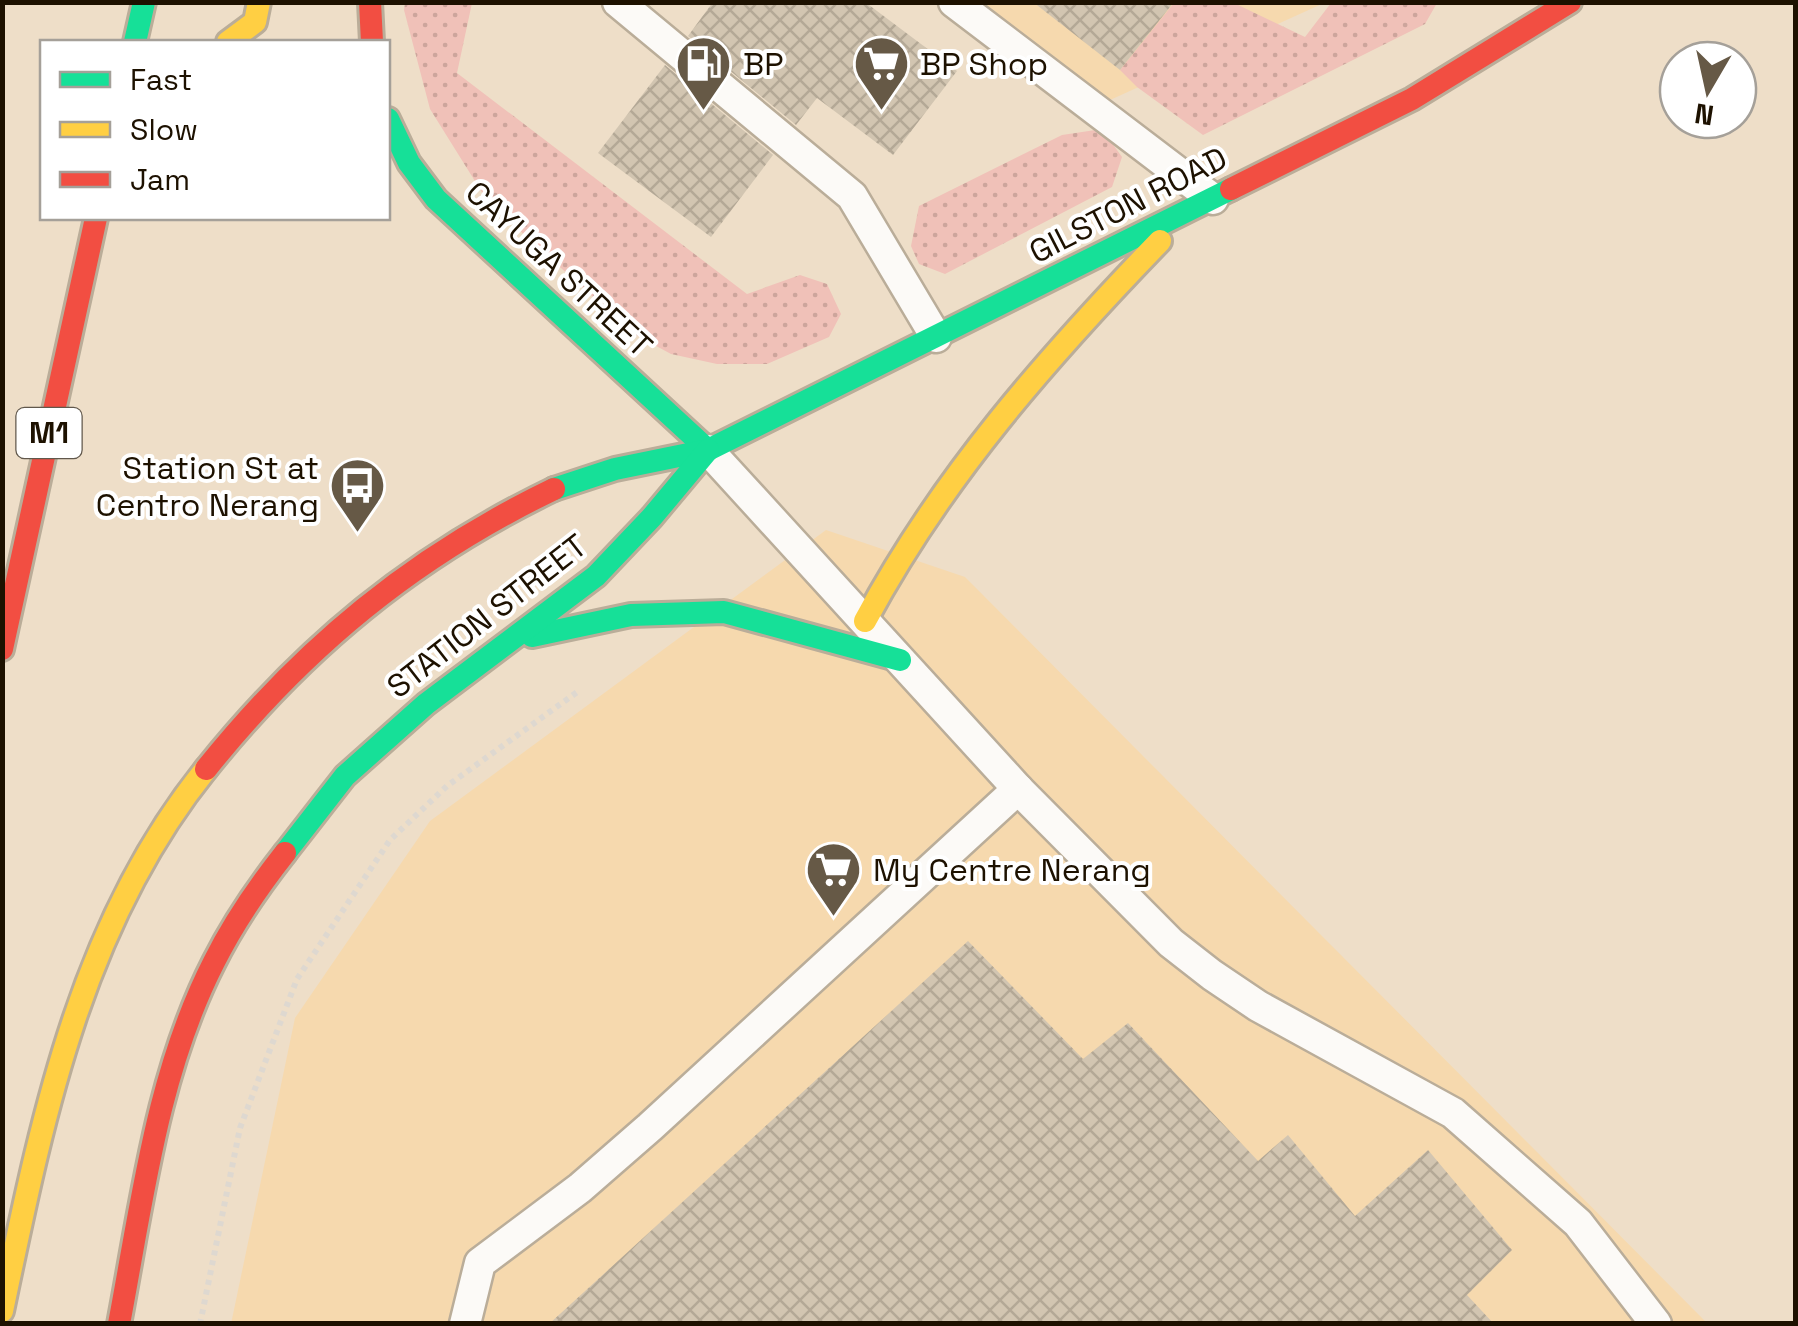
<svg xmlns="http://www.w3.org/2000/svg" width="1798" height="1326" font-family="'Space Grotesk',sans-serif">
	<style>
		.built { fill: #f6d9ae }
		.grass { fill: url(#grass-dots) }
		.building { fill: url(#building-cross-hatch) }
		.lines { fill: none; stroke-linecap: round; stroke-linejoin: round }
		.lane-casing { stroke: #baad99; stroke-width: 35 }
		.fast-casing { stroke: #baad99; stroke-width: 28 }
		.slow-casing { stroke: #baad99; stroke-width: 28 }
		.jam-casing { stroke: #baad99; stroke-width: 28 }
		.path { stroke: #ded8d0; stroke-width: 6; stroke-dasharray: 5 5; stroke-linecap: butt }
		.lane { stroke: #fcfaf7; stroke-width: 30 }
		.fast { stroke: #16e098; stroke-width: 22 }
		.slow { stroke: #ffcf43; stroke-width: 22 }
		.jam { stroke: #f24e42; stroke-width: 22 }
		.labels { text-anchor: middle; stroke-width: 8; stroke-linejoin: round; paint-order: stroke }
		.shield { fill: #fff; stroke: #61584c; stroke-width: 2.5 }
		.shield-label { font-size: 30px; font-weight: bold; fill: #1d1100 }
		.poi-label { font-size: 32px; fill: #1d1100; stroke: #fff; text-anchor: start }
		.street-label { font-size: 32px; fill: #1d1100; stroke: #fff }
	</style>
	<defs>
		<pattern id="grass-dots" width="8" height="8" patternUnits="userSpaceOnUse" patternTransform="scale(2.5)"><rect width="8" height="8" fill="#f0c1b8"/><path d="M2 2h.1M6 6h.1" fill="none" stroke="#cda59c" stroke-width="1.8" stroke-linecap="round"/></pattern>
		<pattern id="building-cross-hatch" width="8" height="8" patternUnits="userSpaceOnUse" patternTransform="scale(2.5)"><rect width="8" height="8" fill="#d2c5b1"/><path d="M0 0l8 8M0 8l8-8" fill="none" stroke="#b4a896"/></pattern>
	</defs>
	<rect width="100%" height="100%" fill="#eedec8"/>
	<g class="built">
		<path d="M955,3H1324L1088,110Z"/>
		<path d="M826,530L965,577L1707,1323L231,1324L295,1018L430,821Z"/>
	</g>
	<g class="grass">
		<path d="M405,3H472L457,73L747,294L800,275L827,284L841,314L829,337L767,364H717L671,354L634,334L488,202L430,109L404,10Z"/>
		<path d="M1174,3H1234L1305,37L1331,3H1437L1425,24L1203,135L1137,87L1120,70Z"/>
		<path d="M1102,129L1122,157L1112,187L945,274L919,264L911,246L919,206L1062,135Z"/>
	</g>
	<g class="building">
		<path d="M713,2H865L957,71L893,155L817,98L796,125L688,36Z"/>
		<path d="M1033,2H1174L1120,70Z"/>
		<path d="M665,65L773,155L711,237L598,153Z"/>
		<path d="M968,941L1083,1059L1128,1023L1258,1161L1288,1135L1355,1216L1428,1150L1512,1250L1467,1295L1494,1324H549Z"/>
	</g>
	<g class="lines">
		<defs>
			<g id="lane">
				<path d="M618,2L852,196L936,337"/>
				<path d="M954,2L1213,199"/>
				<path d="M708,450L1018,789L1171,943L1212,975L1258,1006L1453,1113L1578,1223L1656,1324"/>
				<path d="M465,1324L480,1263L580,1188L650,1127L1018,789"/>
			</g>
			<g id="fast">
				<path d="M135,42L144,2"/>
				<path d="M388,119L409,163L436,199L708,450"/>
				<path d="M554,489L615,469L708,450L1231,189"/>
				<path d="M532,636L631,615L724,612L900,660"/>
				<path d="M285,853L345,776L426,704L596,576L652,517L708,450"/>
			</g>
			<g id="slow">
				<path d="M228,42L255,22L259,2"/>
				<path d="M865,621C942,477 1047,358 1160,241"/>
				<path d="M2,1311C42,1120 80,925 206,769"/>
			</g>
			<g id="jam">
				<path d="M370,2L372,42"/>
				<path d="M1231,189L1412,99L1570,2"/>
				<path d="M2,649L96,218"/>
				<path d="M206,769C304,647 413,557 554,489"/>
				<path d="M119,1324C142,1203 157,1073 214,962C233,924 259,886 285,853"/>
			</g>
		</defs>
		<use href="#lane" class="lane-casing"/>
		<use href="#fast" class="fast-casing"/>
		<use href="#slow" class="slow-casing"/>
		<use href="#jam" class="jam-casing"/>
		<path class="path" d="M200,1324L240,1128L297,979L390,840L447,786L580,690"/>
		<use href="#lane" class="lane"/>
		<use href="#fast" class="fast"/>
		<use href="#slow" class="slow"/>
		<use href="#jam" class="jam"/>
	</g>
	<defs>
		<symbol id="fuel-pin" viewBox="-11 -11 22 30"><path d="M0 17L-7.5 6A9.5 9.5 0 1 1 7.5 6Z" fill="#665946" stroke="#fff"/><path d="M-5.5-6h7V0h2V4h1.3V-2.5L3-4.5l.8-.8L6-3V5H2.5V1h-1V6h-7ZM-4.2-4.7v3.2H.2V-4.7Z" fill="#fff"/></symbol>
		<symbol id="supermarket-pin" viewBox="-11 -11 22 30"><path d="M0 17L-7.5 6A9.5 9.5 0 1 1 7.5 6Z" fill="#665946" stroke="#fff"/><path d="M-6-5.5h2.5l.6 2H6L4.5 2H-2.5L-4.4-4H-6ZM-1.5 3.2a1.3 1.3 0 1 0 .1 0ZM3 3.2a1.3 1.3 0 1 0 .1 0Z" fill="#fff"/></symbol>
		<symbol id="bus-pin" viewBox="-11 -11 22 30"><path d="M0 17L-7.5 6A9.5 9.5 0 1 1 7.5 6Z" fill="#665946" stroke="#fff"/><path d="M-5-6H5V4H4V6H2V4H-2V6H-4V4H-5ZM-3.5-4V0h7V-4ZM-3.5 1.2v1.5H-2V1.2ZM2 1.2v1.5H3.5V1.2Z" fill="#fff"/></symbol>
	</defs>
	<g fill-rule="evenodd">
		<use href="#fuel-pin" x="672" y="32" width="63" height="86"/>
		<use href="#supermarket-pin" x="850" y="32" width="63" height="86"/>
		<use href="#bus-pin" x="326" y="454" width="63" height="86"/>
		<use href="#supermarket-pin" x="802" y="838" width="63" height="86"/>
	</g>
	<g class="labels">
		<rect class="shield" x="16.5" y="408" width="65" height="50" rx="8"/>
		<g class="shield-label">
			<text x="49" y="443">M1</text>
		</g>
		<g class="poi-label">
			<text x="743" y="75">BP</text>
			<text x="920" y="75">BP Shop</text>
			<text x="319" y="479" text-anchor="end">Station St at<tspan x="319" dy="37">Centro Nerang</tspan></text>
			<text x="873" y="881">My Centre Nerang</text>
		</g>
		<g class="street-label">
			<text transform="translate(1128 205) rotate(-27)" y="11">GILSTON ROAD</text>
			<text transform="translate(559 269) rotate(43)" y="11">CAYUGA STREET</text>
			<text transform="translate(487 616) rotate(-38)" y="11">STATION STREET</text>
		</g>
	</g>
	<rect width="1798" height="1326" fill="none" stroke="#1d1100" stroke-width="10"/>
	<rect x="40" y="40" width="350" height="180" fill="#ffffff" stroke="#a5a099" stroke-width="2.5"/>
	<rect x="60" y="72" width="50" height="15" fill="#16e098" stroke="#a5a099" stroke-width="2.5"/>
	<text x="130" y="90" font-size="30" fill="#1d1100">Fast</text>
	<rect x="60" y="122" width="50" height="15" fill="#ffcf43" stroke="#a5a099" stroke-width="2.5"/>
	<text x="130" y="140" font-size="30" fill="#1d1100">Slow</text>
	<rect x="60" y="172" width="50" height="15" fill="#f24e42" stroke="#a5a099" stroke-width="2.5"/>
	<text x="130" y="190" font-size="30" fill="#1d1100">Jam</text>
	<g transform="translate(1708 90) rotate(189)"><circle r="48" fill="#ffffff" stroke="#a5a099" stroke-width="2.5"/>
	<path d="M0-8L18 38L0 25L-18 38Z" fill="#665946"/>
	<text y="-15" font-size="28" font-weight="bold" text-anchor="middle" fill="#1d1100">N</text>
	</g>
</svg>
